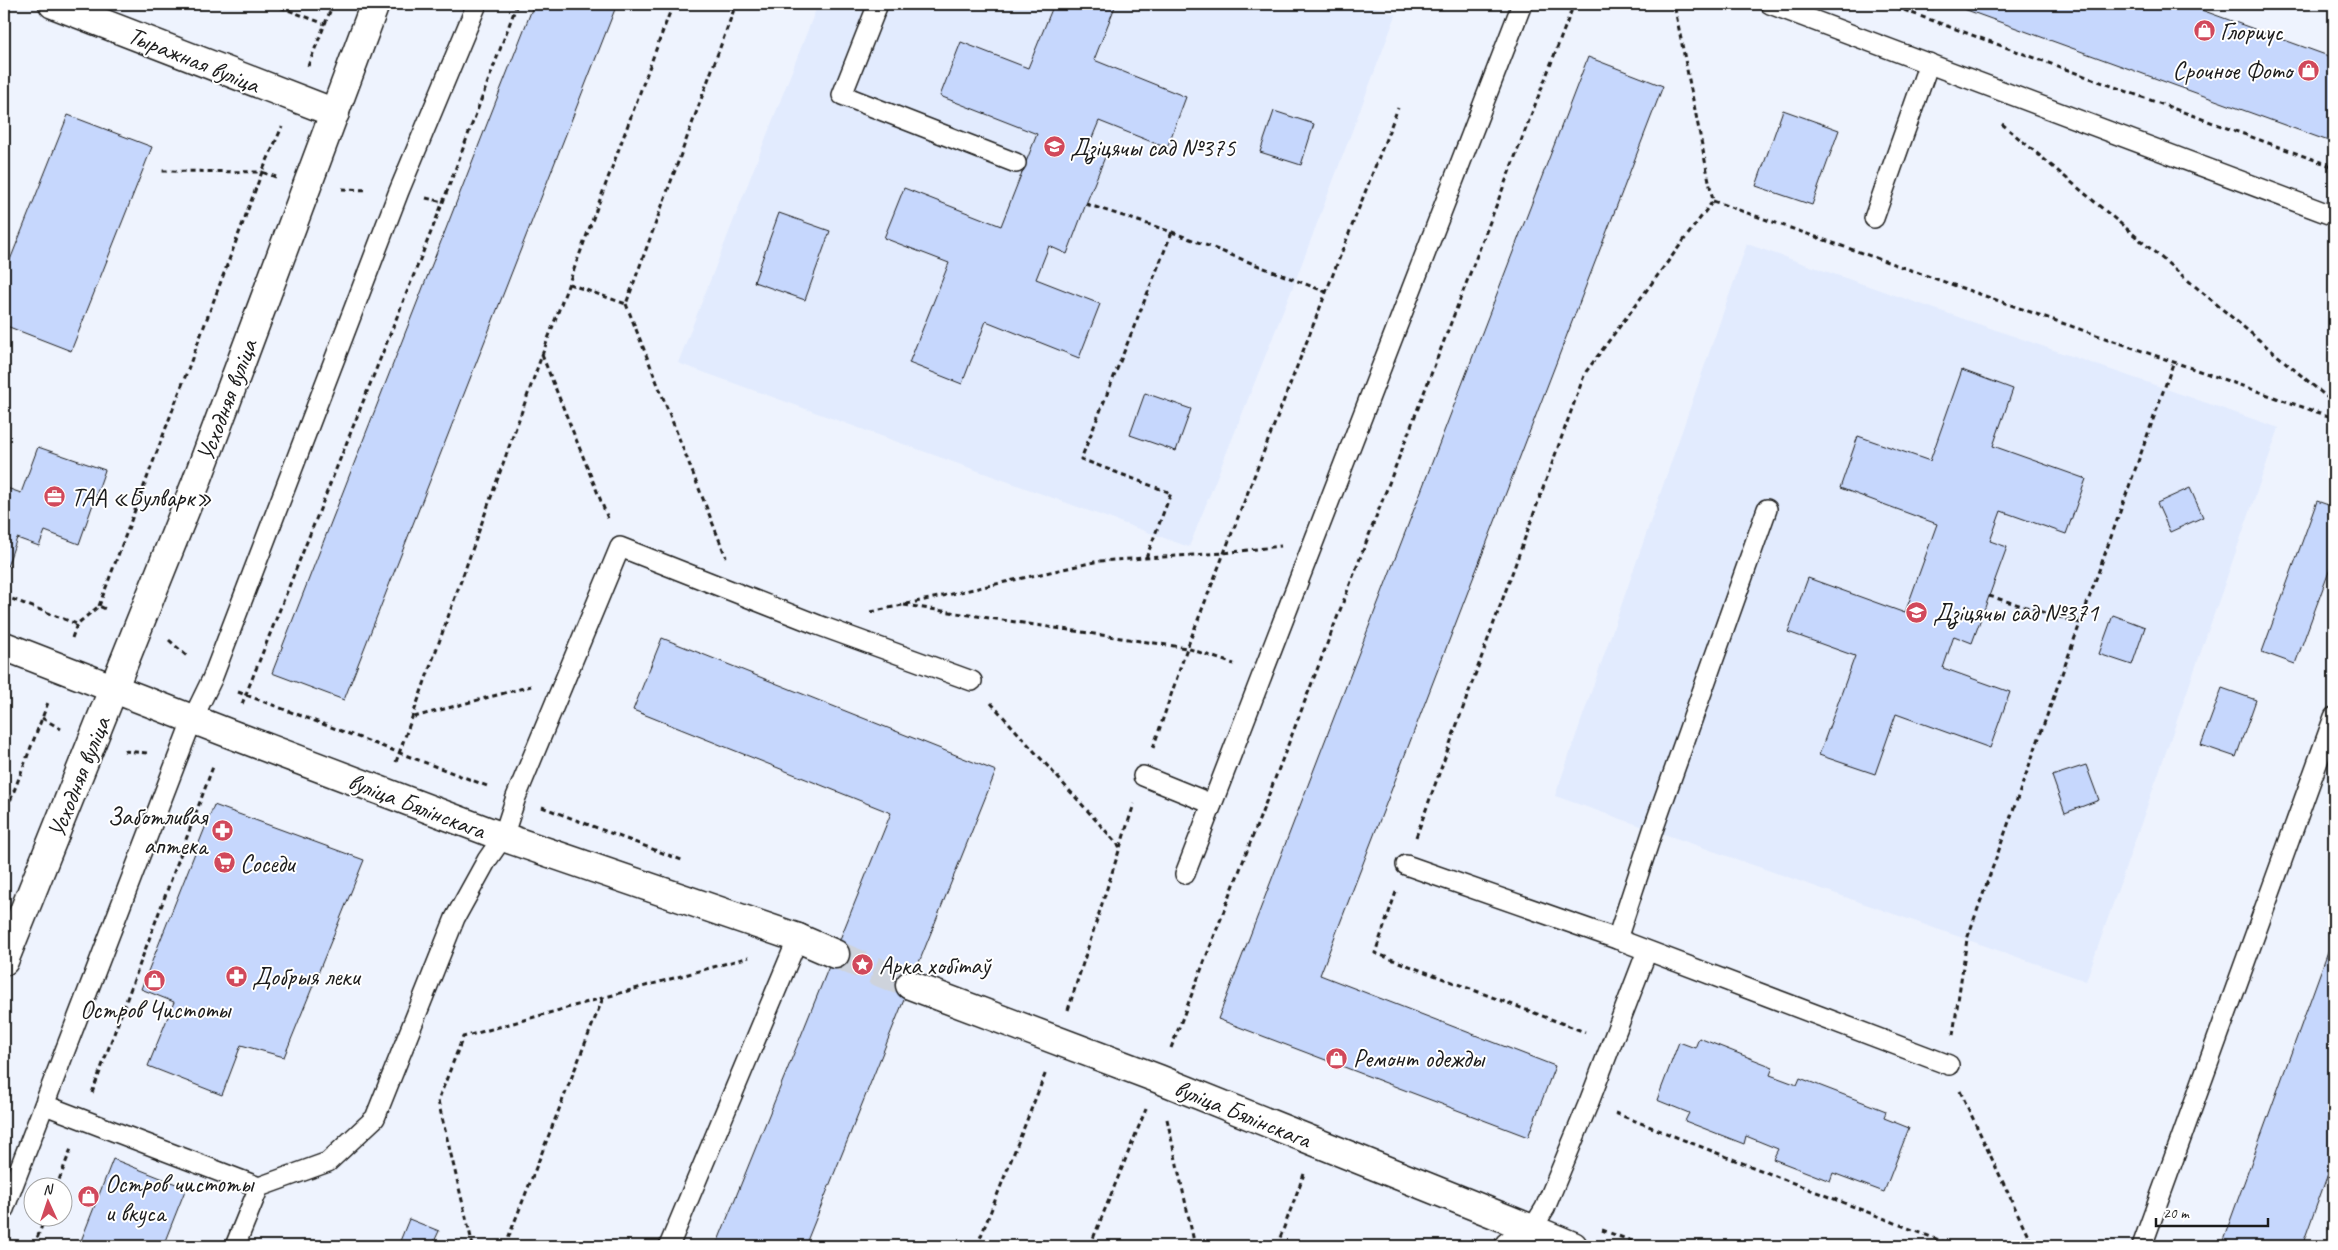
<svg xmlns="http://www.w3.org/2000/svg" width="2338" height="1250" font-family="Caveat,sans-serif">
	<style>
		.built { fill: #e2ebfe }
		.building { fill: #c6d7fd; stroke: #1c1c1c }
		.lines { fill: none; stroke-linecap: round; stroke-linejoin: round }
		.pedestrian-tunnel { stroke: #ced3dc; stroke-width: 28; stroke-dasharray: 28 14; stroke-linecap: butt }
		.service-casing { stroke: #1c1c1c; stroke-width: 22 }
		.pedestrian-casing { stroke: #1c1c1c; stroke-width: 31 }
		.minor-casing { stroke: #1c1c1c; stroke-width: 31 }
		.tertiary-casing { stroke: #1c1c1c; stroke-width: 31 }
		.path { stroke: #1c1c1c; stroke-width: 3; stroke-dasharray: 5 4; stroke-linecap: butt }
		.service { stroke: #fff; stroke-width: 19 }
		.pedestrian { stroke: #fff; stroke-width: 28 }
		.minor { stroke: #fff; stroke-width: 28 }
		.tertiary { stroke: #fff; stroke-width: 28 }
		.labels { text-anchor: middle; stroke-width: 4; stroke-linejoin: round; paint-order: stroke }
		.poi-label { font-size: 25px; fill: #1c1c1c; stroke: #fff; text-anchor: start }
		.street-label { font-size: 25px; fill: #1c1c1c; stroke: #fff }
	</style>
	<rect width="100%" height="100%" fill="#eef3fe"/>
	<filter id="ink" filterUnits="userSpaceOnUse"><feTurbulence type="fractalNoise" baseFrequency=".02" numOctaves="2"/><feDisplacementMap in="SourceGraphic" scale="10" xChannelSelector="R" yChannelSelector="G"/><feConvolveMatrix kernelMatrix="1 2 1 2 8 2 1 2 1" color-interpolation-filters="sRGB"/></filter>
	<g filter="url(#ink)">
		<g class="built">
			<path d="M818,4H1367L1396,15L1296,279L1189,547L678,363Z"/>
			<path d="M1747,244L2279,428L2086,981L1555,796Z"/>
		</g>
		<g class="building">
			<path d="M534,4H617L344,700L272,673Z"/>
			<path d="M1054,4H1116L1094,60L1186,97L1167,148L1099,121L1087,150L1105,157L1086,204L1067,254L1049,246L1036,279L1100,304L1079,358L986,321L962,384L909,363L949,263L884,238L904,188L1001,226L1037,134L940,96L961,42L1028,68Z"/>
			<path d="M1950,4H2185L2334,58V143Z"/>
			<path d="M1588,57L1663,86L1320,975L1555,1066L1528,1137L1218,1019Z"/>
			<path d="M1783,110L1839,130L1812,205L1756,186Z"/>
			<path d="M1274,111L1314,124L1301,165L1260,152Z"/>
			<path d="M68,115L152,147L71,351L4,325V275Z"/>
			<path d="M779,213L830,231L805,300L754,282Z"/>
			<path d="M1962,370L2013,389L1993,446L2086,479L2066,534L2001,511L1990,541L2007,547L1972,643L1954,636L1943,668L2010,692L1990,748L1896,714L1875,774L1819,755L1855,656L1788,632L1808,578L1905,613L1937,524L1840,488L1858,436L1930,461Z"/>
			<path d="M1145,393L1191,409L1176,451L1130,435Z"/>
			<path d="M38,447L105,470L79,544L45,531L39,546L17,538L7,567L4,566V487L21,493Z"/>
			<path d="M2190,488L2203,517L2170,532L2157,503Z"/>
			<path d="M2317,501L2334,507V558L2295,664L2262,652Z"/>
			<path d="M2113,615L2145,627L2132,665L2099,654Z"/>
			<path d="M662,638L996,771L805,1246H716L891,813L633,710Z"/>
			<path d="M2222,688L2256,700L2236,757L2201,745Z"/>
			<path d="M2086,765L2099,800L2065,813L2052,776Z"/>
			<path d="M214,805L364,860L284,1057L241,1045L222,1095L148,1066L174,1002L141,989Z"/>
			<path d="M2334,935V1157L2302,1246H2221Z"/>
			<path d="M1699,1038L1773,1067L1770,1075L1797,1085L1800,1078L1886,1111L1884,1118L1909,1128L1884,1192L1833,1173L1830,1181L1773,1159L1778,1149L1746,1136L1744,1144L1685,1121L1689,1113L1657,1100L1679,1042L1695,1048Z"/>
			<path d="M113,1159L186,1188L163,1246H79Z"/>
			<path d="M409,1219L439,1231L432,1246H398Z"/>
		</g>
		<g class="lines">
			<path class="pedestrian-tunnel" d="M835,954L910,985"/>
			<defs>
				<g id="service">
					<path d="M878,4L842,95L1016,163"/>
					<path d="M1770,4L2334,216"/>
					<path d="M1874,218L1929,63"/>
					<path d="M1143,776L1212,804"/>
					<path d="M1406,865L1617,939L1949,1065"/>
					<path d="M1185,874L1522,4"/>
					<path d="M1617,939L1653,830L1767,509"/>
					<path d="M45,1105L259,1187"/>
					<path d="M4,1209L193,718L212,679L399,191L477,4"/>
					<path d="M1532,1229L1545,1208L1589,1102L1647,951"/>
					<path d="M235,1246L259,1187L328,1162L375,1118L455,918L487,860L503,837L516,797L620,547L818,625L972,681"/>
					<path d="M669,1246L798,938"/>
					<path d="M2142,1246L2334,717"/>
				</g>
				<g id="pedestrian">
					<path d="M798,938L835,954"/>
					<path d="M910,985L1159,1079L1532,1229"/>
				</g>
				<g id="minor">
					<path d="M4,646L228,733L503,837L798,938"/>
					<path d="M4,961L196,483L375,4"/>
					<path d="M1509,1246L1532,1229L1573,1246"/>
				</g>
				<path id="tertiary" d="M53,4L335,113"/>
			</defs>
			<use href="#service" class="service-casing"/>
			<use href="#pedestrian" class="pedestrian-casing"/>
			<use href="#minor" class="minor-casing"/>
			<use href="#tertiary" class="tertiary-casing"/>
			<g class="path">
				<path d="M272,4L325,24"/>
				<path d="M1887,4L2334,167"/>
				<path d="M2328,4L2334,6"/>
				<path d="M308,66L333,4"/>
				<path d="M2002,124L2334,403"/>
				<path d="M276,177L262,172L282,127"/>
				<path d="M342,189L369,190"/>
				<path d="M426,198L443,202"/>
				<path d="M1713,201L2334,418"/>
				<path d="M1086,204L1172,232L1326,292"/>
				<path d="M569,284L626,304L736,4"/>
				<path d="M626,304L726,557"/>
				<path d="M542,355L609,521"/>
				<path d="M1146,558L1171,493L1081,459L1172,232"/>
				<path d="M4,596L77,624L99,606L108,610"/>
				<path d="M1989,596L2080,623"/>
				<path d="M904,605L1187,648L1234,664"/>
				<path d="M99,606L262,172L161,171"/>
				<path d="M871,612L1099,561L1224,553L1281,546"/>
				<path d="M72,638L77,624"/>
				<path d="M169,640L189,658"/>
				<path d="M238,692L490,787"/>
				<path d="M991,703L1120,847"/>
				<path d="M242,704L443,202L517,4"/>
				<path d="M414,717L531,686"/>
				<path d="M42,718L61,729"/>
				<path d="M1153,748L1187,648L1398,108"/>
				<path d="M124,751L148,753"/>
				<path d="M396,762L542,355L673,4"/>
				<path d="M542,807L684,861"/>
				<path d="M4,817L49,700"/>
				<path d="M1416,837L1585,373L1713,201L1674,4"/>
				<path d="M1396,892L1375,953L1585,1032"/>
				<path d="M1068,1010L1134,804"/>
				<path d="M1953,1035L1967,939L2174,361"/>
				<path d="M1171,1048L1574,4"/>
				<path d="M1960,1091L2033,1246"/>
				<path d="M92,1093L214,764"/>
				<path d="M1615,1113L1954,1246"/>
				<path d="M1167,1119L1195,1246"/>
				<path d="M56,1188L72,1146"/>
				<path d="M1602,1230L1645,1246"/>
				<path d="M34,1246L45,1218"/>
				<path d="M473,1246L438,1101L463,1037L749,957"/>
				<path d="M505,1246L603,998"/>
				<path d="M977,1246L1046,1072"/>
				<path d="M1090,1246L1146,1109"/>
				<path d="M1277,1246L1304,1174"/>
			</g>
			<use href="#service" class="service"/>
			<use href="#pedestrian" class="pedestrian"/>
			<use href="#minor" class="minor"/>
			<use href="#tertiary" class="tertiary"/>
		</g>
	</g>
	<defs>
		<symbol id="shop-disc" viewBox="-11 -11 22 22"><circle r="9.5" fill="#d1495b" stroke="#fff"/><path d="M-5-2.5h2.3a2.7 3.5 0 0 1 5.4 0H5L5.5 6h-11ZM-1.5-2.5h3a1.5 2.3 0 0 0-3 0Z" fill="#fff"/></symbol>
		<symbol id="school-disc" viewBox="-11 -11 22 22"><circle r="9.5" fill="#d1495b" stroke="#fff"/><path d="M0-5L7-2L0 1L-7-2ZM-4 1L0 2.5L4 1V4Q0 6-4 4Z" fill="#fff"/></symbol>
		<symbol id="office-disc" viewBox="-11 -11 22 22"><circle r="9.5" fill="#d1495b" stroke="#fff"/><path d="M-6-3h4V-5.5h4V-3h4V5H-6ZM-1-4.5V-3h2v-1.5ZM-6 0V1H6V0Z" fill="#fff"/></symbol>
		<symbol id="pharmacy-disc" viewBox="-11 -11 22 22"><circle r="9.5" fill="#d1495b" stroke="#fff"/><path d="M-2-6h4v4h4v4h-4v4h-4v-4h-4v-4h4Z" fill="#fff"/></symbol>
		<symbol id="supermarket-disc" viewBox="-11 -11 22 22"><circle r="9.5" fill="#d1495b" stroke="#fff"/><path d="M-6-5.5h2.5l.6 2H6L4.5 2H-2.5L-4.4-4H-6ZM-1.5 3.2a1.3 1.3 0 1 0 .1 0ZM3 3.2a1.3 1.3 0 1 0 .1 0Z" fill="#fff"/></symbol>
		<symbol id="sight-disc" viewBox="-11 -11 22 22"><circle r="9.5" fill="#d1495b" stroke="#fff"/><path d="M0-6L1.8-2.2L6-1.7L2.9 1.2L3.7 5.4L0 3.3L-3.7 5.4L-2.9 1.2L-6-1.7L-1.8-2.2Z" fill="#fff"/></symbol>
	</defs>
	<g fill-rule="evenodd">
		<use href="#shop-disc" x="2192" y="18" width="25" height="25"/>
		<use href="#shop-disc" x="2296" y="58" width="25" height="25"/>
		<use href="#school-disc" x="1042" y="134" width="25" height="25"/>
		<use href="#office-disc" x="42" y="484" width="25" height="25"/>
		<use href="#school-disc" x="1904" y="600" width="25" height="25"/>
		<use href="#pharmacy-disc" x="210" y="818" width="25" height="25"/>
		<use href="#supermarket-disc" x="212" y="850" width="25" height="25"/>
		<use href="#sight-disc" x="850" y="952" width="25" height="25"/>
		<use href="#pharmacy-disc" x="224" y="964" width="25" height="25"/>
		<use href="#shop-disc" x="142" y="968" width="25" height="25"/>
		<use href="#shop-disc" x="1324" y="1046" width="25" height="25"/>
		<use href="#shop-disc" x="76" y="1184" width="25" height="25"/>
	</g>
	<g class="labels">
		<g class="poi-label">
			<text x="2220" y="40">Глориус</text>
			<text x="2292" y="79" text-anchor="end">Срочное Фото</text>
			<text x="1070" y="156">Дзіцячы сад №375</text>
			<text x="71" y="506">ТАА «Булварк»</text>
			<text x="1933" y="621">Дзіцячы сад №371</text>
			<text x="207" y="825" text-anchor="end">Заботливая<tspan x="207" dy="29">аптека</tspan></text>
			<text x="240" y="872">Соседи</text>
			<text x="879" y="974">Арка хобітаў</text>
			<text x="252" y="985">Добрыя леки</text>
			<text x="155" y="1018" text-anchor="middle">Остров Чистоты</text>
			<text x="1353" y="1067">Ремонт одежды</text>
			<text x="105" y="1192">Остров чистоты<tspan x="105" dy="29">и вкуса</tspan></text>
		</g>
		<g class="street-label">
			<text transform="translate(194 59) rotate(22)" y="9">Тыражная вуліца</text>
			<text transform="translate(226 400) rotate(-69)" y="9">Усходняя вуліца</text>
			<text transform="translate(78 777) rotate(-68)" y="9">Усходняя вуліца</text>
			<text transform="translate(417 805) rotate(21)" y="9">вуліца Бялінскага</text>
			<text transform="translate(1243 1113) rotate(22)" y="9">вуліца Бялінскага</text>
		</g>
	</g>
	<rect width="2338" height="1250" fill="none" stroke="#fff" stroke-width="20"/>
	<rect x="10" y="10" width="2318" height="1230" fill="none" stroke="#1c1c1c" stroke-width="2" filter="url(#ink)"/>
	<g transform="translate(48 1202) rotate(357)"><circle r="24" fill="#ffffff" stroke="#a4a4a4"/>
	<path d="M0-4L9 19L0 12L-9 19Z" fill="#d1495b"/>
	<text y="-8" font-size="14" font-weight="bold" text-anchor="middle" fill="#1c1c1c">N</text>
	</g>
	<path d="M2156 1218v8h112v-8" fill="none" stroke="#1c1c1c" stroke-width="2.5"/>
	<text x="2163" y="1218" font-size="15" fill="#1c1c1c" stroke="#ffffff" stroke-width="4" paint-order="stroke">20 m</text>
</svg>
